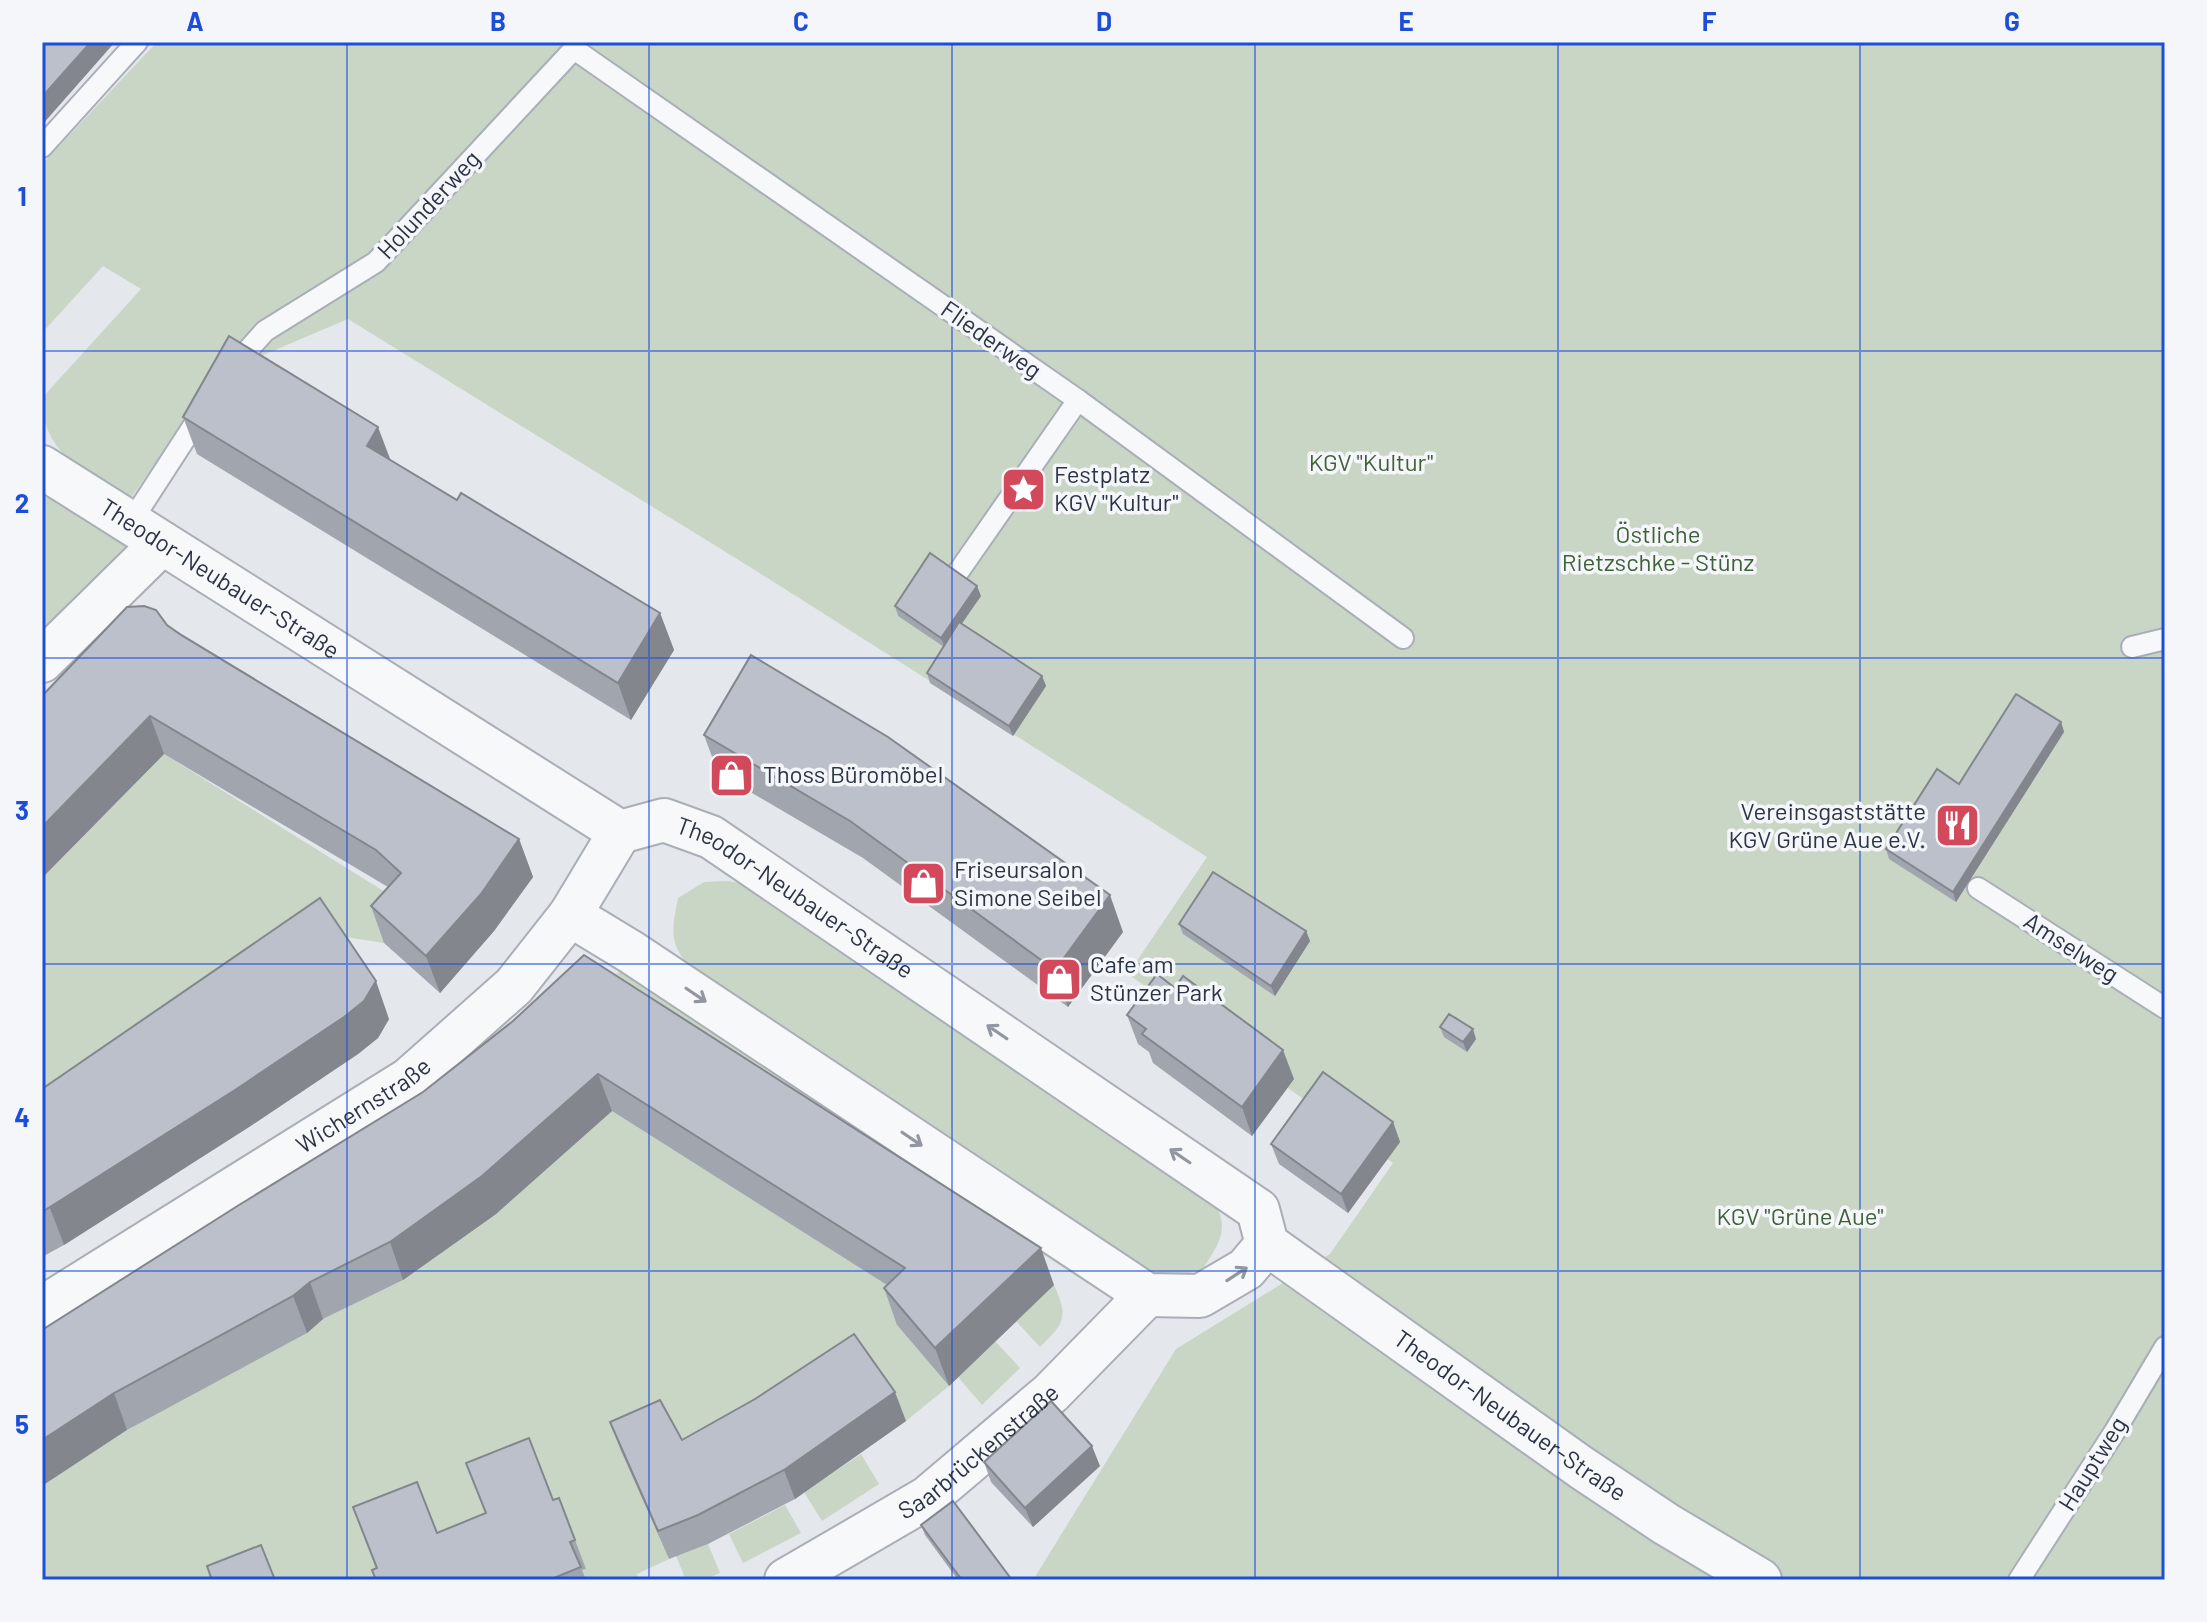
<svg xmlns="http://www.w3.org/2000/svg" width="2207" height="1622" font-family="Barlow,sans-serif">
	<style>
		.green { fill: #c9d6c5 }
		.lines { fill: none; stroke-linecap: round; stroke-linejoin: round }
		.lane-casing { stroke: #a9aeb7; stroke-width: 24 }
		.street-casing { stroke: #a9aeb7; stroke-width: 46 }
		.lane { stroke: #f7f8fa; stroke-width: 20 }
		.street { stroke: #f7f8fa; stroke-width: 42 }
		.wall { fill: #a1a5ae }
		.shaded-wall { fill: #83868d }
		.building { fill: #bbc0ca; stroke: #83868d; stroke-width: 2 }
		.oneway { stroke: #9196a0 }
		.grid { fill: none; stroke: #1d4ed8; stroke-width: 2; stroke-opacity: 0.55 }
		.labels { text-anchor: middle; stroke-width: 7; stroke-linejoin: round; paint-order: stroke }
		.street-label { font-size: 24px; fill: #2b3445; stroke: #f4f6f9 }
		.park-label { font-size: 24px; fill: #3f6138; stroke: #f4f6f9 }
		.poi-label { font-size: 24px; fill: #2b3445; stroke: #f4f6f9; text-anchor: start }
		.neatline { fill: none; stroke: #1d4ed8; stroke-width: 3 }
		.grid-label { font-size: 26px; text-anchor: middle; font-weight: bold; fill: #1d4ed8 }
	</style>
	<rect width="100%" height="100%" fill="#e4e7ec"/>
	<g class="green">
		<path d="M157,42H2165V1580H1033L1176,1349L1330,1254L1393,1163L1128,974L1207,857L750,567L348,319L254,359L229,348L178,431L128,502C87,472 42,455 42,398L141,289L103,266L42,333V164Z"/>
		<path d="M42,490L132,545L42,637Z"/>
		<path d="M164,754L414,910L384,943L333,935L42,1135V878Z"/>
		<path d="M728,881L744,884L1207,1189C1230,1226 1225,1235 1202,1270L1172,1277L1138,1270L698,976C670,947 670,937 678,898L704,882Z"/>
		<path d="M624,969L1091,1277L1090,1285L616,974Z"/>
		<path d="M612,1111L919,1305L897,1325L949,1386L906,1421L864,1363L693,1469L621,1451L669,1559L637,1574L639,1580H585L497,1542L381,1580H42V1486L127,1430L323,1319L403,1280L496,1213Z"/>
		<path d="M1054,1285C1069,1317 1064,1324 1040,1347L1016,1321Z"/>
		<path d="M995,1341L1020,1368L982,1405L958,1377Z"/>
		<path d="M861,1454L879,1484L822,1521L804,1492Z"/>
		<path d="M785,1505L801,1533L743,1563L729,1534Z"/>
		<path d="M708,1544L720,1573L704,1580H686L676,1556Z"/>
	</g>
	<g class="lines">
		<defs>
			<g id="lane">
				<path d="M42,147L137,42"/>
				<path d="M232,368L265,331L376,262L574,49L1078,400L1403,638"/>
				<path d="M131,522L203,411"/>
				<path d="M959,571L1078,400"/>
				<path d="M2132,647L2165,639"/>
				<path d="M1978,888L2165,1008"/>
				<path d="M2019,1580L2115,1431L2165,1347"/>
			</g>
			<g id="street">
				<path id="s1" d="M42,467L620,832L664,820L711,837L1258,1210L1267,1244L1582,1468L1666,1524L1760,1580"/>
				<path d="M42,661L162,543"/>
				<path d="M570,915L631,952L1147,1295L1200,1296L1246,1269L1267,1244"/>
				<path id="s2" d="M42,1308L409,1079L514,986L570,915L620,832"/>
				<path id="s3" d="M786,1580L927,1498L1051,1393L1147,1295"/>
			</g>
		</defs>
		<use href="#lane" class="lane-casing"/>
		<use href="#street" class="street-casing"/>
		<use href="#lane" class="lane"/>
		<use href="#street" class="street"/>
	</g>
	<g class="wall">
		<path d="M183,417L391,460L457,500L660,613L674,650L631,720L197,454Z"/>
		<path d="M981,596L961,624L1042,676L1046,686L1013,736L930,683L927,673L944,647L898,616L895,606Z"/>
		<path d="M167,625L519,839L533,877L494,931L440,993L384,943L371,906L388,887L164,754L42,878Z"/>
		<path d="M2061,722L2064,732L1956,902L1889,859L1886,849L1959,784Z"/>
		<path d="M704,735L1123,932L1068,1007L863,858L718,773Z"/>
		<path d="M1179,924L1306,931L1310,941L1275,996L1183,934Z"/>
		<path d="M1127,1015L1294,1079L1252,1136L1153,1063L1149,1052L1138,1044Z"/>
		<path d="M389,1019L378,1038L358,1054L249,1127L64,1245L42,1257V1089Z"/>
		<path d="M513,1021L1054,1285L949,1386L897,1325L884,1288L887,1285L612,1111L496,1214L403,1280L323,1319L307,1333L127,1430L42,1330L423,1092Z"/>
		<path d="M1440,1027L1476,1039L1467,1052L1444,1037Z"/>
		<path d="M1393,1122L1400,1142L1348,1213L1279,1164L1271,1144Z"/>
		<path d="M906,1421L795,1499L708,1544L669,1559L621,1451L610,1422L682,1440Z"/>
		<path d="M984,1462L1100,1466L1033,1527L991,1482Z"/>
		<path d="M466,1463L553,1500L575,1540L586,1569L582,1570L586,1580H375L376,1569L353,1507L437,1533L485,1513Z"/>
		<path d="M921,1525L1012,1580H958L925,1535Z"/>
	</g>
	<g class="shaded-wall">
		<path d="M91,42H115L42,125V97Z"/>
		<path d="M378,427L392,464L367,446Z"/>
		<path d="M977,586L981,596L945,648L941,638Z"/>
		<path d="M660,613L674,650L631,720L618,683Z"/>
		<path d="M1042,676L1046,686L1013,736L1009,726Z"/>
		<path d="M150,716L164,754L42,878V827Z"/>
		<path d="M2061,722L2064,732L1956,902L1953,892Z"/>
		<path d="M519,839L533,877L494,931L440,993L426,956Z"/>
		<path d="M1110,895L1123,932L1068,1007L1055,970Z"/>
		<path d="M1306,931L1310,941L1275,996L1271,986Z"/>
		<path d="M376,981L389,1019L378,1038L358,1054L249,1127L64,1245L50,1208Z"/>
		<path d="M1473,1029L1476,1039L1467,1052L1463,1042Z"/>
		<path d="M1283,1050L1294,1079L1252,1136L1242,1107Z"/>
		<path d="M598,1074L612,1111L496,1214L403,1280L390,1242Z"/>
		<path d="M1393,1122L1400,1142L1348,1213L1341,1194Z"/>
		<path d="M1041,1248L1054,1285L949,1386L935,1348Z"/>
		<path d="M310,1282L323,1319L307,1333L293,1296Z"/>
		<path d="M895,1392L906,1421L795,1499L784,1470Z"/>
		<path d="M114,1393L127,1430L42,1486V1440Z"/>
		<path d="M1092,1446L1100,1466L1033,1527L1025,1508Z"/>
	</g>
	<g class="building">
		<path d="M42,42H91L42,97Z"/>
		<path d="M229,336L378,427L367,446L457,500L461,493L660,613L618,683L183,417Z"/>
		<path d="M930,553L977,586L941,638L895,606Z"/>
		<path d="M144,606L156,610L167,625L181,635L519,839L481,894L426,956L371,906L401,873L376,850L150,716L42,827V696L127,607Z"/>
		<path d="M959,622L1042,676L1009,726L927,673Z"/>
		<path d="M751,655L888,737L1110,895L1055,970L850,821L704,735Z"/>
		<path d="M2016,694L2061,722L1953,892L1886,849L1937,769L1959,784Z"/>
		<path d="M1213,872L1306,931L1271,986L1179,924Z"/>
		<path d="M320,898L376,981L364,1001L344,1017L235,1090L42,1212V1089Z"/>
		<path d="M584,955L1041,1248L935,1348L884,1288L905,1268L598,1074L482,1176L390,1242L310,1282L293,1296L114,1393L42,1440V1330L239,1205L423,1092L513,1021Z"/>
		<path d="M1157,974L1175,988L1183,976L1283,1050L1242,1107L1142,1034L1146,1029L1127,1015Z"/>
		<path d="M1449,1014L1473,1029L1463,1042L1440,1027Z"/>
		<path d="M1323,1072L1393,1122L1341,1194L1271,1144Z"/>
		<path d="M854,1334L895,1392L784,1470L698,1515L658,1531L610,1422L660,1400L682,1440L755,1399Z"/>
		<path d="M1051,1401L1092,1446L1025,1508L984,1462Z"/>
		<path d="M529,1438L553,1500L559,1498L575,1540L570,1542L581,1567L549,1580H542L541,1578L536,1580H376L372,1570L377,1568L353,1507L417,1482L437,1533L486,1513L466,1463Z"/>
		<path d="M953,1501L1012,1580H962L921,1525Z"/>
		<path d="M261,1545L275,1580H212L207,1566Z"/>
	</g>
	<defs><path id="oneway-shaft" d="M-6 0H5M1.5-3L5.5 0L1.5 3" fill="none" stroke-width="1.6" stroke-linecap="round" stroke-linejoin="round" transform="scale(2)"/></defs>
	<g class="oneway">
		<use href="#oneway-shaft" transform="translate(696 995) rotate(34)"/>
		<use href="#oneway-shaft" transform="translate(997 1032) rotate(-146)"/>
		<use href="#oneway-shaft" transform="translate(912 1139) rotate(34)"/>
		<use href="#oneway-shaft" transform="translate(1180 1156) rotate(-146)"/>
		<use href="#oneway-shaft" transform="translate(1237 1274) rotate(-33)"/>
	</g>
	<path class="grid" d="M347,42V1580M649,42V1580M952,42V1580M1255,42V1580M1558,42V1580M1860,42V1580M42,351H2165M42,658H2165M42,964H2165M42,1271H2165"/>
	<defs>
		<symbol id="sight-square" viewBox="-11 -11 22 22"><rect x="-9" y="-9" width="18" height="18" rx="4" fill="#d1495b" stroke="#f4f6f9"/><path d="M0-6L1.8-2.2L6-1.7L2.9 1.2L3.7 5.4L0 3.3L-3.7 5.4L-2.9 1.2L-6-1.7L-1.8-2.2Z" fill="#fff"/></symbol>
		<symbol id="shop-square" viewBox="-11 -11 22 22"><rect x="-9" y="-9" width="18" height="18" rx="4" fill="#d1495b" stroke="#f4f6f9"/><path d="M-5-2.5h2.3a2.7 3.5 0 0 1 5.4 0H5L5.5 6h-11ZM-1.5-2.5h3a1.5 2.3 0 0 0-3 0Z" fill="#fff"/></symbol>
		<symbol id="restaurant-square" viewBox="-11 -11 22 22"><rect x="-9" y="-9" width="18" height="18" rx="4" fill="#d1495b" stroke="#f4f6f9"/><path d="M-5-6h1v4h1v-4h1v4h1v-4h1v5L-1.5 .5V6h-2V.5L-5-1ZM5-6V6H3V1.5H1.5Q1.5-4 5-6Z" fill="#fff"/></symbol>
	</defs>
	<g fill-rule="evenodd">
		<use href="#sight-square" x="998" y="464" width="51" height="51"/>
		<use href="#shop-square" x="706" y="750" width="51" height="51"/>
		<use href="#restaurant-square" x="1932" y="800" width="51" height="51"/>
		<use href="#shop-square" x="898" y="858" width="51" height="51"/>
		<use href="#shop-square" x="1034" y="954" width="51" height="51"/>
	</g>
	<g class="labels">
		<g class="street-label">
			<text transform="translate(429 205) rotate(-47)" y="8">Holunderweg</text>
			<text transform="translate(991 340) rotate(35)" y="8">Fliederweg</text>
			<text dy="8" stroke="none"><textPath href="#s1" startOffset="210">Theodor-Neubauer-Straße</textPath></text>
			<text dy="8" stroke="none"><textPath href="#s1" startOffset="882">Theodor-Neubauer-Straße</textPath></text>
			<text transform="translate(2071 948) rotate(33)" y="8">Amselweg</text>
			<text dy="8" stroke="none"><textPath href="#s2" startOffset="380">Wichernstraße</textPath></text>
			<text dy="8" stroke="none"><textPath href="#s1" startOffset="1774">Theodor-Neubauer-Straße</textPath></text>
			<text dy="8" stroke="none"><textPath href="#s3" startOffset="232">Saarbrückenstraße</textPath></text>
			<text transform="translate(2093 1464) rotate(-58)" y="8">Hauptweg</text>
		</g>
		<g class="park-label">
			<text x="1371" y="471">KGV "Kultur"</text>
			<text x="1658" y="543">Östliche<tspan x="1658" dy="28">Rietzschke - Stünz</tspan></text>
			<text x="1800" y="1225">KGV "Grüne Aue"</text>
		</g>
		<g class="poi-label">
			<text x="1054" y="483">Festplatz<tspan x="1054" dy="28">KGV "Kultur"</tspan></text>
			<text x="763" y="783">Thoss Büromöbel</text>
			<text x="1926" y="820" text-anchor="end">Vereinsgaststätte<tspan x="1926" dy="28">KGV Grüne Aue e.V.</tspan></text>
			<text x="954" y="878">Friseursalon<tspan x="954" dy="28">Simone Seibel</tspan></text>
			<text x="1090" y="973">Cafe am<tspan x="1090" dy="28">Stünzer Park</tspan></text>
		</g>
	</g>
	<rect width="2207" height="1622" fill="none" stroke="#f4f6f9" stroke-width="88"/>
	<rect x="44" y="44" width="2119" height="1534" class="neatline"/>
	<g class="grid-label">
		<text x="195" y="31">A</text>
		<text x="498" y="31">B</text>
		<text x="801" y="31">C</text>
		<text x="1104" y="31">D</text>
		<text x="1406" y="31">E</text>
		<text x="1709" y="31">F</text>
		<text x="2012" y="31">G</text>
		<text x="22" y="206">1</text>
		<text x="22" y="513">2</text>
		<text x="22" y="820">3</text>
		<text x="22" y="1127">4</text>
		<text x="22" y="1434">5</text>
	</g>
</svg>
